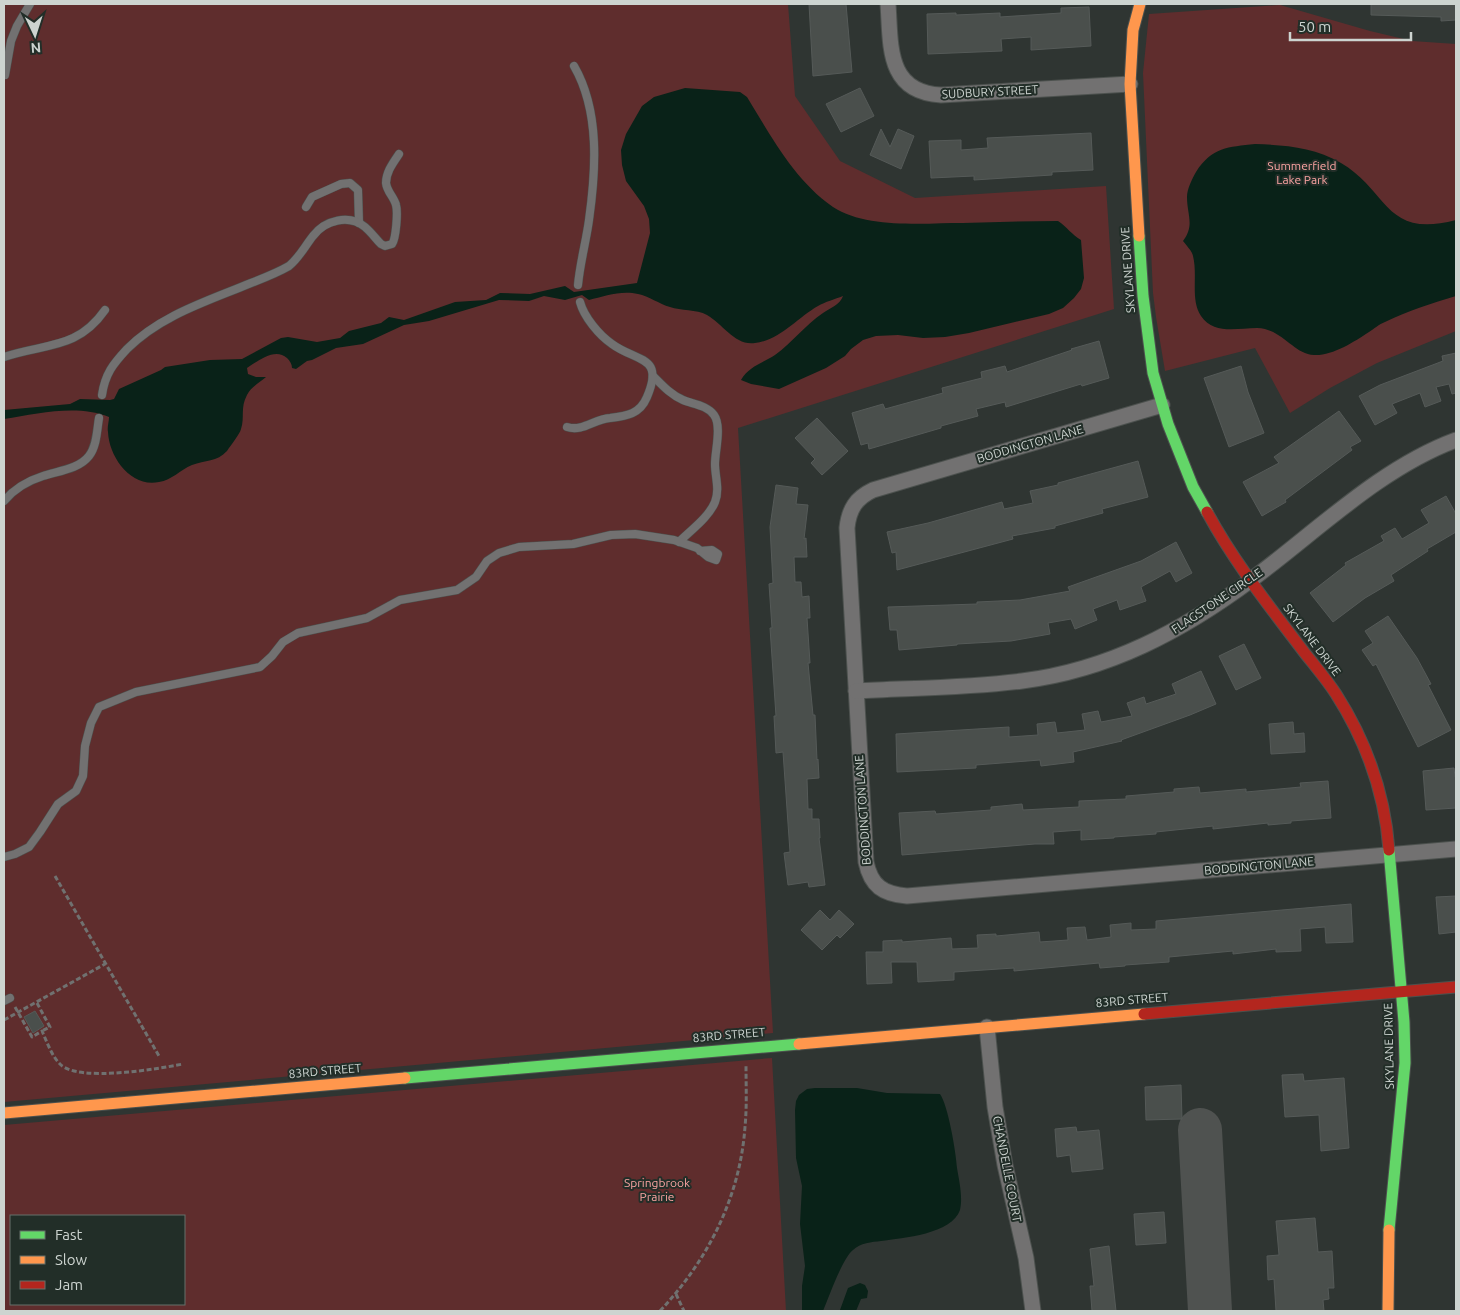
<svg xmlns="http://www.w3.org/2000/svg" width="1460" height="1315" font-family="Ubuntu,sans-serif">
	<style>
		.green { fill: #5f2d2d; fill-rule: evenodd }
		.water { fill: #092218 }
		.lines { fill: none; stroke-linecap: round; stroke-linejoin: round }
		.taxiway { stroke: #4f5250; stroke-width: 44 }
		.building { fill: #4a4f4c; stroke: #555a58 }
		.lane-casing { stroke: #4c514e; stroke-width: 9 }
		.street-casing { stroke: #4c514e; stroke-width: 17 }
		.fast-casing { stroke: #4c514e; stroke-width: 13 }
		.slow-casing { stroke: #4c514e; stroke-width: 13 }
		.jam-casing { stroke: #4c514e; stroke-width: 13 }
		.path { stroke: #707170; stroke-width: 3; stroke-dasharray: 5 2.5; stroke-linecap: butt }
		.lane { stroke: #727171; stroke-width: 8 }
		.street { stroke: #727171; stroke-width: 15 }
		.fast { stroke: #63d668; stroke-width: 11 }
		.slow { stroke: #ff974d; stroke-width: 11 }
		.jam { stroke: #b3261e; stroke-width: 11 }
		.labels { text-anchor: middle; stroke-width: 4; stroke-linejoin: round; paint-order: stroke }
		.street-label { font-size: 12px; fill: #cdd4d0; stroke: #222e28 }
		.park-label { font-size: 12px; fill: #fba4a2; stroke: #222e28 }
	</style>
	<rect width="100%" height="100%" fill="#2f3532"/>
	<g class="green">
		<path d="M4,4H788L795,96L840,161L915,198L1106,186L1114,309L738,428L773,1033L4,1102Z"/>
		<path d="M1280,5L1370,31L1412,41L1456,44V331L1377,363L1330,388L1290,413L1255,348L1165,371L1156,317L1153,293L1143,73L1149,14Z"/>
		<path d="M772,1058L786,1311H4V1125ZM11,1216H184V1304H11Z"/>
	</g>
	<g class="water">
		<path d="M685,88L740,92L747,97C771,136 794,180 833,207C866,229 925,223 963,223C995,222 1027,221 1058,221C1067,227 1072,235 1081,240L1084,278L1081,289L1074,298L1063,308L1049,314L969,333L945,337L923,338L898,335L876,336L863,340L851,349L845,356L826,368L779,389L751,384L741,380C749,366 763,363 775,355C792,343 805,325 823,313C830,308 840,305 843,296C835,299 825,302 818,306C797,318 780,340 755,343C735,346 723,324 707,315C696,309 681,311 670,307C659,304 649,296 638,294C622,290 604,296 589,300L582,295L565,300L544,296L529,301L499,300L429,321L404,325L363,344L336,348L312,360L307,361L296,369L292,368C292,364 290,361 287,358C275,347 258,361 247,368L248,374L256,377H266C259,383 251,387 247,395C240,408 245,417 241,429C240,434 230,446 227,451C217,462 205,460 192,465C180,470 172,480 159,482C131,488 109,457 108,432C107,427 109,422 109,417C76,404 38,414 4,419V410L70,404L80,399L110,400L114,399L119,389L161,370L165,367L210,360L242,359L281,338L288,337L317,342L340,338L349,331L381,323L389,317L404,320L455,302L486,300L500,293L530,294L565,286L574,292L637,283L650,233L649,219L644,206L626,181L622,165L621,150L626,134L642,106L654,97Z"/>
		<path d="M1255,144C1285,145 1314,147 1341,163C1389,191 1384,239 1456,220V296C1432,303 1408,311 1385,322C1379,324 1374,329 1369,332C1354,342 1332,356 1314,355C1293,354 1283,329 1257,328C1237,328 1214,335 1201,316C1190,299 1198,276 1193,256C1192,251 1186,245 1183,241C1195,225 1187,215 1187,197C1187,189 1192,179 1196,172C1212,147 1228,147 1255,144Z"/>
		<path d="M815,1088H857L887,1093L940,1094C948,1105 956,1152 957,1168C959,1180 963,1197 960,1210C952,1234 903,1238 881,1241C872,1242 860,1243 853,1250C842,1259 829,1297 823,1311H802V1286L805,1266L800,1224L802,1186L796,1158L795,1110L796,1101L799,1095L807,1089Z"/>
		<path d="M860,1283L865,1285L868,1291L867,1298L861,1299L856,1311H842L840,1310L848,1288Z"/>
	</g>
	<g class="lines">
		<path class="taxiway" d="M1200,1130L1210,1311"/>
	</g>
	<g class="building">
		<path d="M809,4H846L852,72L813,76Z"/>
		<path d="M1371,4H1456V20L1441,21V17L1371,15Z"/>
		<path d="M1089,7L1091,46L1031,50V37L1001,39L1002,51L928,54L927,14L956,13V15L1000,13V17L1061,13V8Z"/>
		<path d="M860,88L874,116L841,132L826,104Z"/>
		<path d="M881,129L890,147L898,129L914,136L901,169L870,155Z"/>
		<path d="M1091,133L1093,170L1052,172V175L974,180V176L931,178L929,141L961,140V150L988,148L987,138Z"/>
		<path d="M1099,341L1109,378L1082,386L1081,384L1006,407L1005,402L976,409L978,416L941,426V428L869,449L868,443L861,445L852,413L883,404L885,409L943,393L942,388L982,378L981,372L1005,366L1007,372L1072,350L1071,349Z"/>
		<path d="M1456,353V393L1452,394L1449,384L1436,387L1441,401L1425,407L1420,393L1392,404L1397,413L1375,425L1359,396L1380,385L1443,361L1442,356Z"/>
		<path d="M1241,366L1248,392L1264,433L1229,447L1204,378Z"/>
		<path d="M1339,411L1361,441L1350,447L1352,450L1285,500L1286,502L1262,516L1243,482L1279,463L1274,457Z"/>
		<path d="M817,418L848,451L822,475L811,463L815,459L795,438Z"/>
		<path d="M1138,461L1148,497L1102,509L1103,513L1055,526V528L1012,536L1013,539L897,570L896,552L892,553L887,532L928,523L1002,502L1004,509L1033,503L1030,491L1058,485V483Z"/>
		<path d="M776,485L798,488L796,504L808,505L804,539L806,538L807,557H794L795,582H801L802,597L809,596L810,618H807L810,663H808L813,715H815L817,760L818,759L819,778L807,779L808,809H812V819H819L820,838H819L825,885L809,887L808,882L788,885L784,853L790,852L783,752L776,753L774,716H776L770,628H772L769,584L773,583L770,527Z"/>
		<path d="M1446,496L1456,514V532L1427,549L1428,551L1391,575L1394,581L1365,598L1333,622L1310,593L1346,565L1345,563L1384,541L1381,536L1395,528L1402,539L1429,523L1421,510Z"/>
		<path d="M1176,542L1192,573L1176,582L1170,571L1141,587L1146,601L1120,610L1117,600L1093,609L1097,620L1075,629L1071,619L1048,623L1050,634L1011,641L957,644V645L899,650L897,630H890L888,607L977,604V602L1020,600L1070,591L1068,587L1141,561Z"/>
		<path d="M1388,616L1417,658L1431,684L1428,685L1451,730L1418,747L1376,664L1373,666L1362,650L1373,643L1365,631Z"/>
		<path d="M1244,644L1261,678L1236,690L1219,656Z"/>
		<path d="M1201,671L1216,704L1190,715L1121,740L1122,741L1073,752L1074,762L1041,766L1040,760L976,765V768L897,772L896,734L1009,727V737L1038,735L1037,724L1055,722L1057,733L1085,730L1082,714L1098,711L1101,722L1132,716L1127,703L1144,697L1146,704L1176,694L1172,684Z"/>
		<path d="M1293,722L1294,734L1304,733L1305,752L1271,754L1269,724Z"/>
		<path d="M1454,768L1455,777H1456V808L1426,810L1423,771Z"/>
		<path d="M1328,781L1331,818L1291,821V823L1268,825V823L1213,829V826L1156,832V834L1114,837V838L1081,840V830L1053,832L1054,844H1035L902,855L899,813L935,811L936,814L991,810V807L1022,804L1023,810L1079,807V801L1126,799V796L1174,792V789L1199,787L1200,793L1246,789V792L1301,787L1300,783Z"/>
		<path d="M1456,896V932L1439,934L1436,897Z"/>
		<path d="M1351,904L1353,942L1326,943L1325,927L1300,929L1301,951L1276,952V949L1233,954V951L1169,957V962L1125,965V966L1100,968L1099,963L1014,971V968L954,972V980L918,982L917,962H891L892,983L867,984L866,952H883V941L902,940V942L951,938L952,949L978,948L977,935L996,934V936L1039,932L1040,942L1068,940L1067,928L1085,927L1087,940L1111,937L1110,925L1131,923V930L1156,929V921Z"/>
		<path d="M820,910L830,920L839,910L854,924L840,938L837,935L822,950L801,930Z"/>
		<path d="M35,1011L44,1026L33,1033L24,1017Z"/>
		<path d="M1303,1074L1304,1081L1344,1078L1349,1148L1321,1151L1319,1115L1285,1117L1282,1075Z"/>
		<path d="M1181,1085L1182,1119L1146,1120L1145,1087Z"/>
		<path d="M1076,1127L1077,1132L1099,1130L1103,1169L1072,1172L1070,1155L1057,1157L1055,1129Z"/>
		<path d="M1164,1212L1166,1243L1136,1245L1134,1214Z"/>
		<path d="M1315,1218L1318,1252L1332,1251L1334,1288H1328L1329,1299L1323,1300L1324,1311H1276L1274,1279L1268,1280L1267,1256L1279,1255L1276,1221Z"/>
		<path d="M1109,1246L1116,1311H1092L1090,1286H1094L1090,1249Z"/>
	</g>
	<g class="lines">
		<defs>
			<g id="lane">
				<path d="M574,66C600,111 596,170 589,220C586,242 580,263 578,285"/>
				<path d="M5,75L11,41L17,26L30,4"/>
				<path d="M306,207L312,197L341,184L350,183L358,190L359,223"/>
				<path d="M4,357C45,343 77,350 105,310"/>
				<path d="M653,376C662,385 671,395 683,400C692,404 707,405 714,415C722,426 715,451 715,464C715,477 720,489 715,502C709,517 691,530 679,542"/>
				<path d="M102,395C105,374 113,364 127,349C161,315 208,301 251,283C264,278 277,273 289,266C299,258 305,246 313,236C325,220 349,214 365,227C371,232 376,239 381,244L385,246L392,244C396,239 398,212 396,205C394,197 387,192 386,183C386,172 393,163 399,154"/>
				<path d="M567,427C583,432 594,419 610,418C627,416 640,414 647,397C665,355 636,362 612,344C599,335 584,317 580,302"/>
				<path d="M4,501C14,489 27,481 43,476C58,471 79,469 89,456C97,446 97,429 99,418"/>
				<path d="M4,857L15,854L29,847L40,832L58,804L76,791L83,776L85,746L91,723L99,707L136,692L260,667L272,656L283,642L298,633L367,618L400,600L457,590L476,577L487,561L499,553L519,547L573,544L611,535L635,534L674,540L697,548L708,557L716,560L718,554L712,550L700,551"/>
				<path d="M4,1001L10,998"/>
			</g>
			<g id="street">
				<path d="M888,4C891,45 886,92 941,95L1130,84"/>
				<path d="M1162,405L873,490C856,498 849,509 847,528L866,862C871,886 883,894 907,896L1456,849"/>
				<path d="M856,691C911,688 967,688 1022,681C1109,670 1182,631 1251,580C1316,532 1380,468 1456,440"/>
				<path d="M987,1027L995,1107L1005,1165L1026,1258L1033,1311"/>
			</g>
			<g id="fast">
				<path d="M1139,236L1143,296L1153,373L1168,424L1193,487L1207,512"/>
				<path d="M405,1078L799,1044"/>
				<path d="M1389,1230L1405,1063L1404,1022L1389,850"/>
			</g>
			<g id="slow">
				<path d="M1139,236L1130,84L1133,30L1140,4"/>
				<path d="M799,1044L1144,1014"/>
				<path d="M4,1113L405,1078"/>
				<path d="M1388,1311L1389,1230"/>
			</g>
			<g id="jam">
				<path d="M1207,512C1234,562 1270,607 1304,652C1315,666 1327,680 1336,694C1366,741 1385,795 1389,850"/>
				<path d="M1144,1014L1456,987"/>
			</g>
		</defs>
		<use href="#lane" class="lane-casing"/>
		<use href="#street" class="street-casing"/>
		<use href="#fast" class="fast-casing"/>
		<use href="#slow" class="slow-casing"/>
		<use href="#jam" class="jam-casing"/>
		<g class="path">
			<path d="M55,876L159,1056"/>
			<path d="M37,1003L50,1027L42,1031"/>
			<path d="M15,1007L32,1037L42,1031C47,1042 52,1057 61,1065C80,1082 158,1069 183,1064"/>
			<path d="M4,1020L105,964"/>
			<path d="M676,1294L684,1311"/>
			<path d="M660,1311C708,1260 740,1197 745,1127C747,1106 746,1086 746,1065"/>
		</g>
		<use href="#lane" class="lane"/>
		<use href="#street" class="street"/>
		<use href="#fast" class="fast"/>
		<use href="#slow" class="slow"/>
		<use href="#jam" class="jam"/>
	</g>
	<g class="labels">
		<g class="street-label">
			<text transform="translate(990 92) rotate(-3)" y="4">SUDBURY STREET</text>
			<text transform="translate(1128 270) rotate(-94)" y="4">SKYLANE DRIVE</text>
			<text transform="translate(1030 444) rotate(-16)" y="4">BODDINGTON LANE</text>
			<text transform="translate(1217 601) rotate(-34)" y="4">FLAGSTONE CIRCLE</text>
			<text transform="translate(1312 640) rotate(53)" y="4">SKYLANE DRIVE</text>
			<text transform="translate(863 810) rotate(-94)" y="4">BODDINGTON LANE</text>
			<text transform="translate(1259 866) rotate(-5)" y="4">BODDINGTON LANE</text>
			<text transform="translate(1132 1000) rotate(-5)" y="4">83RD STREET</text>
			<text transform="translate(729 1035) rotate(-5)" y="4">83RD STREET</text>
			<text transform="translate(1389 1046) rotate(-91)" y="4">SKYLANE DRIVE</text>
			<text transform="translate(325 1071) rotate(-5)" y="4">83RD STREET</text>
			<text transform="translate(1007 1169) rotate(79)" y="4">CHANDELLE COURT</text>
		</g>
		<g class="park-label">
			<text x="1302" y="170">Summerfield<tspan x="1302" dy="14">Lake Park</tspan></text>
			<text x="657" y="1187">Springbrook<tspan x="657" dy="14">Prairie</tspan></text>
		</g>
	</g>
	<rect width="1460" height="1315" fill="none" stroke="#cdd4d0" stroke-width="10"/>
	<rect x="10" y="1215" width="175" height="90" fill="#222e28" stroke="#66706b"/>
	<rect x="20" y="1231" width="25" height="8" fill="#63d668" stroke="#66706b"/>
	<text x="55" y="1240" font-size="15" fill="#cdd4d0">Fast</text>
	<rect x="20" y="1256" width="25" height="8" fill="#ff974d" stroke="#66706b"/>
	<text x="55" y="1265" font-size="15" fill="#cdd4d0">Slow</text>
	<rect x="20" y="1281" width="25" height="8" fill="#b3261e" stroke="#66706b"/>
	<text x="55" y="1290" font-size="15" fill="#cdd4d0">Jam</text>
	<g transform="translate(35 35) rotate(176)" stroke="#222e28" stroke-width="4" paint-order="stroke">
	<path d="M0-4L9 19L0 12L-9 19Z" fill="#cdd4d0"/>
	<text y="-8" font-size="14" font-weight="bold" text-anchor="middle" fill="#cdd4d0">N</text>
	</g>
	<path d="M1290 32v8h121v-8" fill="none" stroke="#cdd4d0" stroke-width="2.5"/>
	<text x="1298" y="32" font-size="15" fill="#cdd4d0" stroke="#222e28" stroke-width="4" paint-order="stroke">50 m</text>
</svg>
